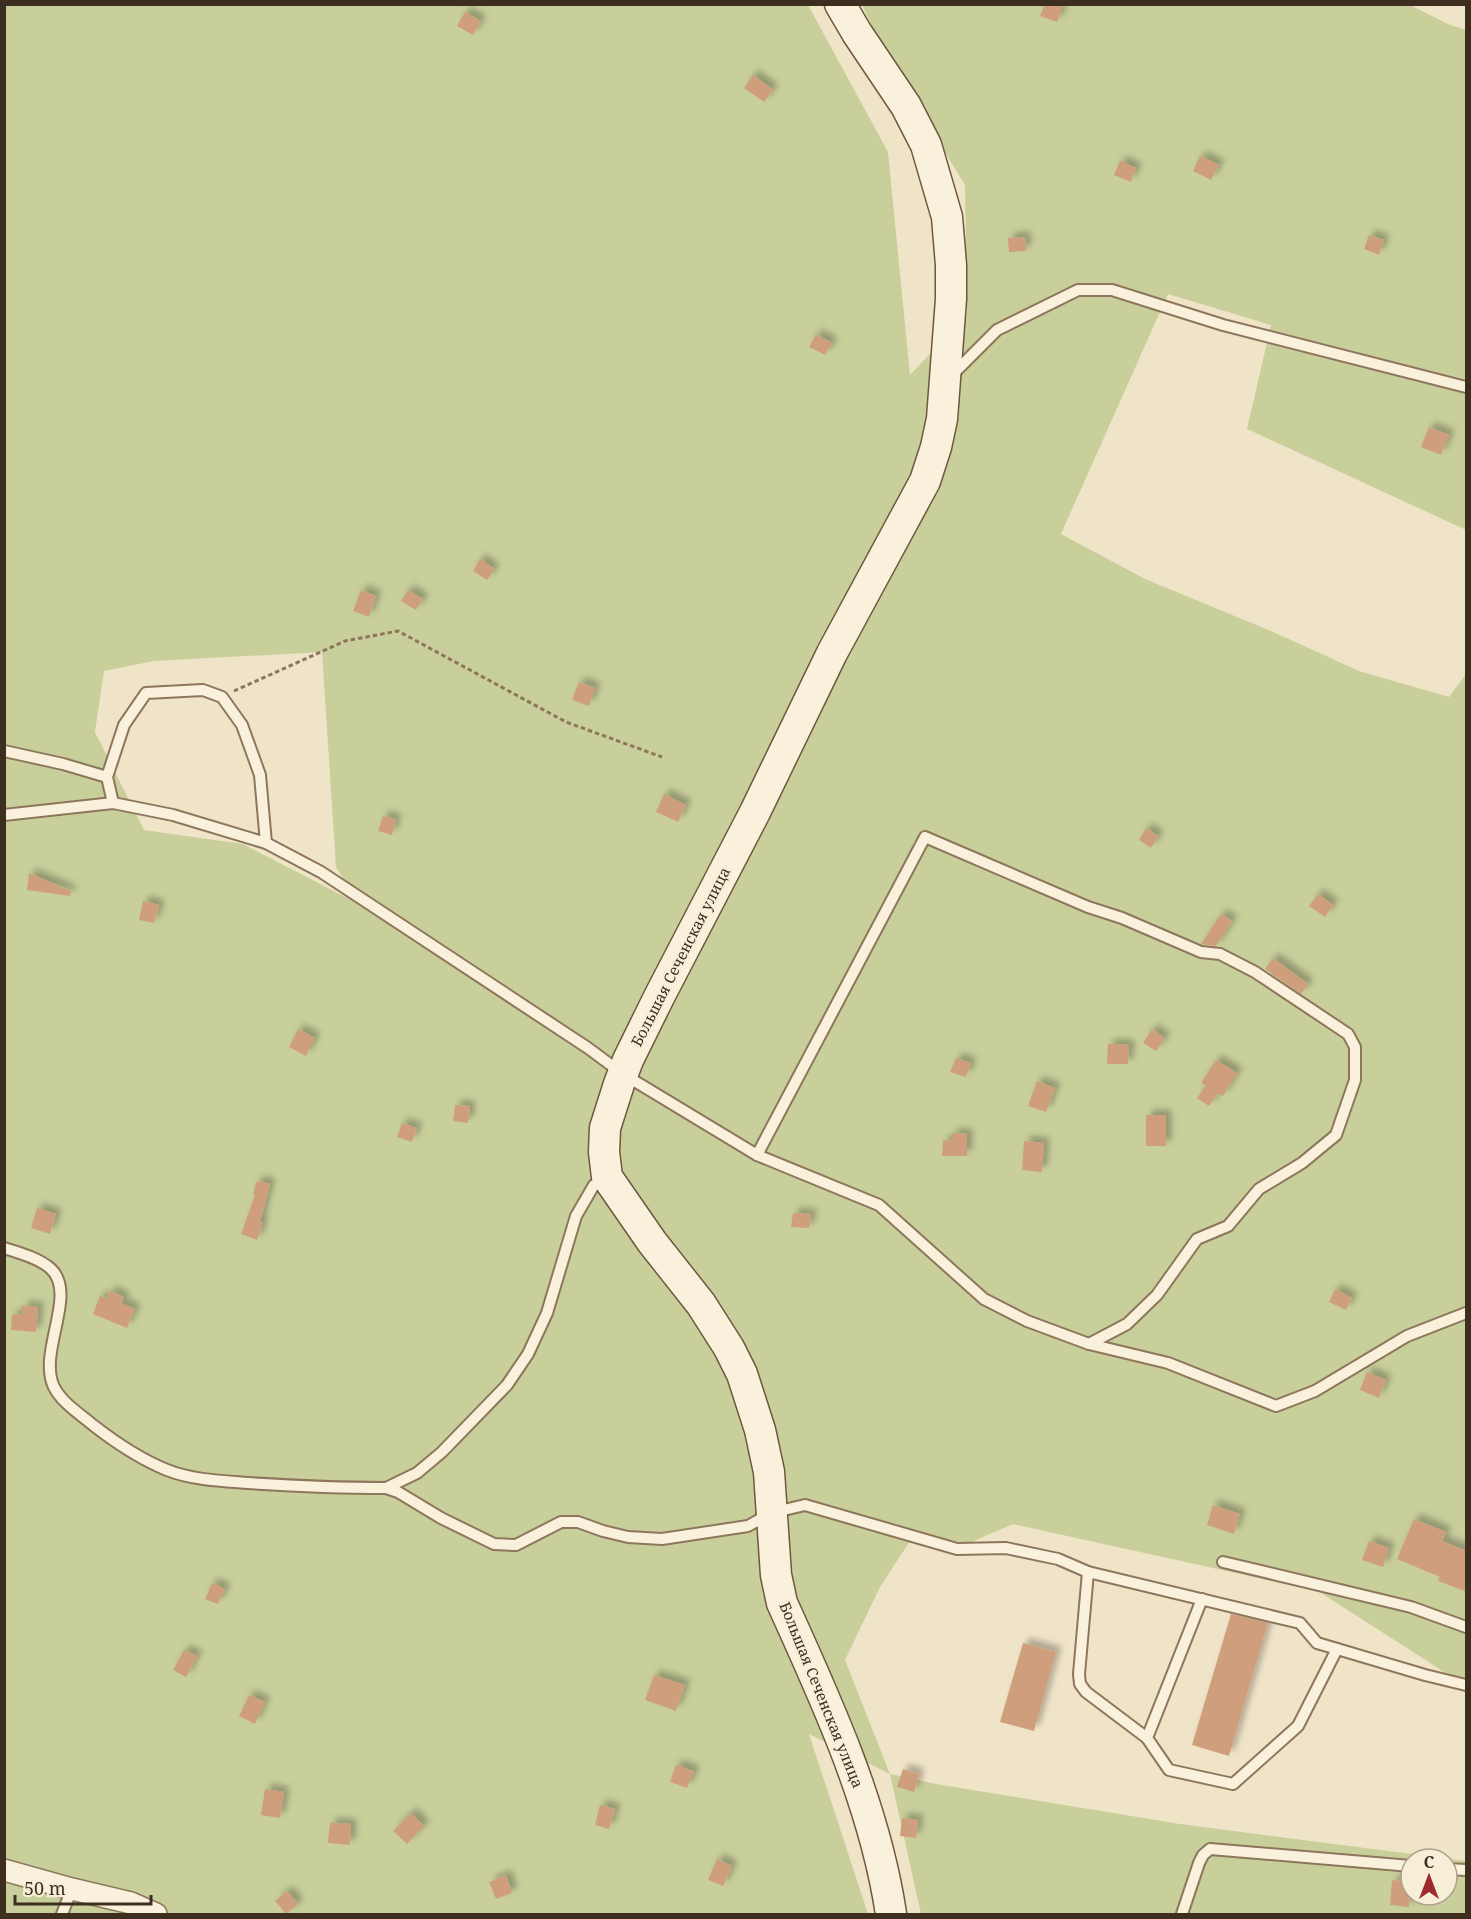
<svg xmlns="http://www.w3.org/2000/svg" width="1471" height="1919" font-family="'Noto Serif',serif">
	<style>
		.green { fill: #c9cf9b; fill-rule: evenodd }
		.building { fill: #cf9f7d; filter: url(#shadow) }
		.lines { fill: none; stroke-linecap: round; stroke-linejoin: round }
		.lane-casing { stroke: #8d765c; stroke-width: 14 }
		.street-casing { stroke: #8d765c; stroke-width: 24 }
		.secondary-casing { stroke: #6f573f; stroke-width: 33 }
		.path { stroke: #8d765c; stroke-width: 3; stroke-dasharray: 4.5 3; stroke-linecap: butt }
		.lane { stroke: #faf1dc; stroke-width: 10 }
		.street { stroke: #faf1dc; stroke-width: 21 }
		.secondary { stroke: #faf1dc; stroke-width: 30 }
		.labels { text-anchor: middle; stroke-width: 5; stroke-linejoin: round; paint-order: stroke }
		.street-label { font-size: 15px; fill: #3d2e20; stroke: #f7eed8 }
	</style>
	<defs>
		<filter id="shadow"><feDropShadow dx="5.5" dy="-5.5" stdDeviation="3" flood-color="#0004"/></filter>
	</defs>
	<rect width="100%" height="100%" fill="#f0e4c8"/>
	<path class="green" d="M1408,4L1450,25L1466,30V530L1247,429L1271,325L1168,294L1061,534L1145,579L1271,631L1359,671L1449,697L1466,674V1686L1318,1591L1013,1524L969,1543L914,1535L880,1587L845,1660L890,1774L936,1784L1180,1824L1466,1861V1914H921L890,1774L809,1734L868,1914H5V5H808L888,152L910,375L967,315L965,185L887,58L862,5ZM322,652L336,867L359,904L243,844L144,830L95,732L104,671L154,661ZM1411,1859H1447V1895H1411Z"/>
	<g class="building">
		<path d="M1045,4H1063L1057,22L1040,16Z"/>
		<path d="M465,12L481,21L473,35L457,26Z"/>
		<path d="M753,75L773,90L764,102L744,88Z"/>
		<path d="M1200,156L1219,165L1211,180L1193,171Z"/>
		<path d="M1120,161L1136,168L1131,182L1114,175Z"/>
		<path d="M1369,235L1384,240L1379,255L1364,249Z"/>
		<path d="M1025,237L1026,251L1009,252L1008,238Z"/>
		<path d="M816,334L832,343L825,355L809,347Z"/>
		<path d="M1429,427L1449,435L1441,455L1421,447Z"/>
		<path d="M480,559L494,569L487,580L473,571Z"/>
		<path d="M361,590L376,596L369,617L353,611Z"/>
		<path d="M408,590L423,599L416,610L401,601Z"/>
		<path d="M579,682L595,688L589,706L572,700Z"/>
		<path d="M664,794L686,805L678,822L656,812Z"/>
		<path d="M383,816L396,819L392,835L378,831Z"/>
		<path d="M1146,828L1158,836L1151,848L1139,840Z"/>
		<path d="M29,873L71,891L70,896L27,890Z"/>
		<path d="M1318,894L1333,905L1325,917L1309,906Z"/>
		<path d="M143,901L159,905L154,923L139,920Z"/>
		<path d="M1221,914L1232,921L1216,946L1201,944Z"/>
		<path d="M1273,958L1308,984L1301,994L1265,969Z"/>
		<path d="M298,1029L315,1038L306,1056L289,1047Z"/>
		<path d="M1152,1029L1165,1038L1156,1051L1143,1043Z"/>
		<path d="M1108,1044L1129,1045L1128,1064H1107Z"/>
		<path d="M956,1058L971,1063L966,1077L950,1072Z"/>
		<path d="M1216,1060L1237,1073L1223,1096L1218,1093L1209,1106L1197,1098L1206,1085L1201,1083Z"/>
		<path d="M1037,1081L1055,1088L1046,1112L1028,1106Z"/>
		<path d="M455,1105L470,1106L468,1123L453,1121Z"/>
		<rect x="1146" y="1115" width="20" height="31"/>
		<path d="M402,1123L417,1128L412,1142L397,1137Z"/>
		<path d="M952,1133L967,1134V1156H942L943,1140L952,1141Z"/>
		<path d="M1024,1141L1044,1143L1042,1172L1022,1170Z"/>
		<path d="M260,1181L270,1184L260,1222L263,1223L257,1240L241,1234L255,1195H253L256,1182H259Z"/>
		<path d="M37,1208L56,1214L50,1234L31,1228Z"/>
		<path d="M793,1213L811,1214L809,1228L791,1227Z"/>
		<path d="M1335,1289L1352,1298L1346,1310L1329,1302Z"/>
		<path d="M110,1291L124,1297L121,1303L135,1309L127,1328L93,1314L100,1296L107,1299Z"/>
		<path d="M22,1306L38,1307L36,1332L11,1330L12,1314L22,1315Z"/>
		<path d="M1367,1372L1386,1380L1379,1398L1360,1390Z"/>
		<path d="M1213,1505L1240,1514L1234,1534L1207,1525Z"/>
		<path d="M1414,1519L1446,1532L1442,1541L1467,1551V1592L1438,1581L1440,1577L1397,1559Z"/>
		<path d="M1369,1541L1389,1548L1383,1567L1362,1560Z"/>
		<path d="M212,1583L225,1589L218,1604L205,1599Z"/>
		<path d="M1231,1614L1268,1623L1229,1756L1192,1745Z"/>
		<path d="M1023,1643L1056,1652L1034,1731L1000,1722Z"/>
		<path d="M184,1650L197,1656L186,1677L173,1670Z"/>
		<path d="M654,1675L685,1685L676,1711L645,1700Z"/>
		<path d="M249,1695L265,1702L255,1724L239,1716Z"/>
		<path d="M676,1765L694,1771L687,1788L670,1782Z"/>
		<path d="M903,1769L919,1774L914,1792L897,1787Z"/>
		<path d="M265,1789L284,1792L280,1818L261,1815Z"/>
		<path d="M600,1805L615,1809L609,1829L595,1825Z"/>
		<path d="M411,1813L424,1826L407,1844L393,1831Z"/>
		<path d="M902,1818L918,1820L916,1838L900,1836Z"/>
		<path d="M330,1823L351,1824L350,1845L328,1843Z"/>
		<path d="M717,1859L732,1866L723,1886L708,1880Z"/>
		<path d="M506,1875L512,1893L496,1899L489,1882Z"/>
		<path d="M1392,1880L1411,1882L1409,1907L1390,1905Z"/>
		<path d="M287,1891L298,1904L286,1914L275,1901Z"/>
	</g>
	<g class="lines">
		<defs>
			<g id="lane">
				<path d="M953,374L997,330L1078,290H1112L1223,325L1466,387"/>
				<path d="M4,751L63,764L107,777"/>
				<path d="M113,803L107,777L124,725L146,693L203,690L222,697L242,725L260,775L266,843"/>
				<path d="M4,815L113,803L173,815L266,843L321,872L588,1048L623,1074L757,1155L879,1205L984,1299L1027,1321L1089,1344L1168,1363L1276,1406L1315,1391L1407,1336L1466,1313"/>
				<path d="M757,1155L925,837L1088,907L1122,918L1201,952L1220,954L1255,972L1348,1034L1355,1047V1080L1336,1135L1302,1163L1259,1189L1228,1226L1197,1239L1157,1295L1127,1324L1089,1344"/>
				<path d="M4,1248C20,1253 38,1258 50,1268C79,1293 37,1352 54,1387C62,1403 80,1414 93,1425C116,1443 140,1459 167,1470C192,1480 222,1481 248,1483C294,1486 340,1488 386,1488L398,1492L441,1518L494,1544L516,1545L561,1522H578L603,1531L628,1537L662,1539L748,1526L771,1513L805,1505L957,1549L1006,1548L1058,1559L1088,1572L1300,1623L1317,1643L1425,1675L1466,1685"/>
				<path d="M386,1488L417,1473L442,1452L507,1385L528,1354L547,1313L576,1216L594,1185L604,1179"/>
				<path d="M1223,1562L1411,1607L1466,1627"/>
				<path d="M1088,1572L1079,1674L1080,1684L1086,1692L1147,1738"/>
				<path d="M1202,1599L1147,1738L1169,1770L1233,1784L1298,1726L1337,1649"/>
				<path d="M1447,1869L1466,1870"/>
				<path d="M62,1914L72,1889"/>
				<path d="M1182,1914L1199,1863L1203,1855L1210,1849L1411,1866"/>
			</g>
			<path id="street" d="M4,1870L72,1889L131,1903L156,1914"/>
			<path id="secondary" d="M840,4L857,33L906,106L926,145L947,217L951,265V299L942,419L936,447L925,481L832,653L755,812L659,997L628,1060L619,1084L605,1128L604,1152L607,1177L652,1242L701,1304L729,1348L742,1374L760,1430L769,1472L776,1575L782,1603C827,1702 875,1806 891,1914"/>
		</defs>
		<use href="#lane" class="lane-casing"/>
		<use href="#street" class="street-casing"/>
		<use href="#secondary" class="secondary-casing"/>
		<path class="path" d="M234,691L345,641L398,631L566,722L662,757"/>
		<use href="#lane" class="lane"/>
		<use href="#street" class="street"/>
		<use href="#secondary" class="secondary"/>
	</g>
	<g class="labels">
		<g class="street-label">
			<text transform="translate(681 957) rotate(-63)" y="5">Большая Сеченская улица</text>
			<text transform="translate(821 1695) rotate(68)" y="5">Большая Сеченская улица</text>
		</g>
	</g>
	<rect width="1471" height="1919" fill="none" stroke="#3d2e20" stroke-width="12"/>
	<g transform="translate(1429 1877)"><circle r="28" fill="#f7eed8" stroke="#ada18e" stroke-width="1.5"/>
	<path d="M0-4.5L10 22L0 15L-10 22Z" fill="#9e2a2b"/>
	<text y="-9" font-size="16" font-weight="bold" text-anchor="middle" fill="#3d2e20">С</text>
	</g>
	<path d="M15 1895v9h136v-9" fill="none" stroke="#3d2e20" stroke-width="3"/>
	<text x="24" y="1895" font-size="18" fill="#3d2e20" stroke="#f7eed8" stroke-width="4.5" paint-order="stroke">50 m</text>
</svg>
